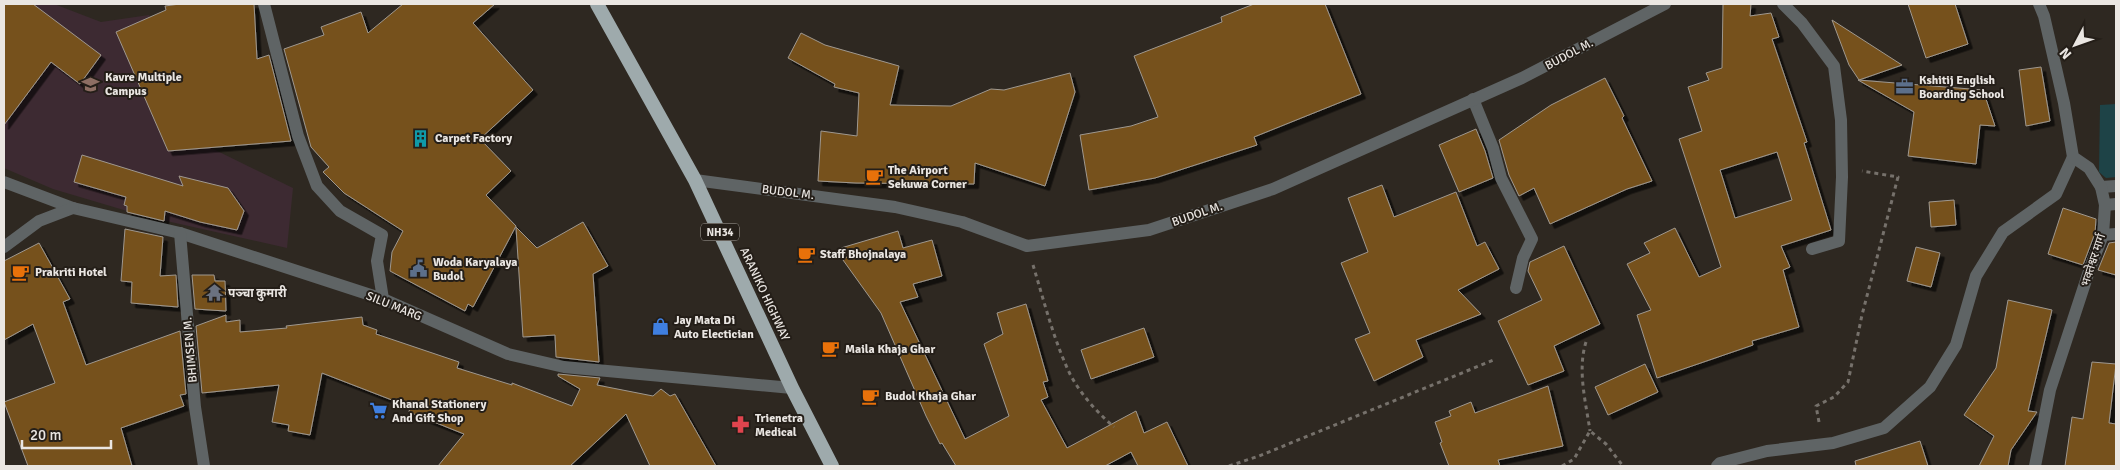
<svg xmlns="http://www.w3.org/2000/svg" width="2120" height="470" font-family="Signika,'Noto Sans Devanagari',sans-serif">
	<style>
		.education { fill: #3d2a32 }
		.water { fill: #1e4347 }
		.building { fill: #76511b; stroke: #9f988f; fill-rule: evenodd; filter: url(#shadow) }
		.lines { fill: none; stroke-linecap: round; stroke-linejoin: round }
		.path { stroke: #76716b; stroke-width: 3; stroke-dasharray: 4 4; stroke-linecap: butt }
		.service { stroke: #5f6465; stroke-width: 12 }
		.minor { stroke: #5f6465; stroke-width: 12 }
		.trunk { stroke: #9eaaac; stroke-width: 14 }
		.labels { text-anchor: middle; stroke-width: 4; stroke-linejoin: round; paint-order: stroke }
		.shield { fill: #241e18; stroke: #afaaa5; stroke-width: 1 }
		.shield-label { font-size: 11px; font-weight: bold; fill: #eae6e2 }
		.street-label { font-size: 12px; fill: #eae6e2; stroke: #241e18 }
		.poi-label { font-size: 12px; font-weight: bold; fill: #eae6e2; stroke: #241e18; text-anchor: start }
	</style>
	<defs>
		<filter id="shadow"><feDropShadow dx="4.5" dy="4.5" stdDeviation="0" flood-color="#0009"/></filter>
	</defs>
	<rect width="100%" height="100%" fill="#2e2821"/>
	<path class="education" d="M4,4H54L101,22L149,15L205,145L293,188L287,248L144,216L53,189L4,168Z"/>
	<path class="water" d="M2116,104V177L2106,178L2099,172L2100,105Z"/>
	<g class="building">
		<path d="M4,4H33L101,55L80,84L51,62L4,125Z"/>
		<path d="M180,4H254L257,59L269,55L291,141L168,151L116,32L166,10L165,6Z"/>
		<path d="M403,4H495L473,23L533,90L480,139L511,171L486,195L516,226L473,307L468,304L465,311L390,271L392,252L403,231L344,193L323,172L329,167L311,147L284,49L324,35L321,27L361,12L368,33Z"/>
		<path d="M1254,4H1325L1361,94L1254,137L1257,145L1155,178L1089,190L1080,135L1131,126L1158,117L1134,56L1222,22L1221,17Z"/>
		<path d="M1723,4H1751L1750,16L1771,13L1779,37L1772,39L1807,142L1804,143L1831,230L1781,246L1790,267L1783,270L1799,327L1752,341L1753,345L1657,378L1637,315L1651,310L1627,264L1650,253L1644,243L1675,228L1699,277L1721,267L1679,139L1702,131L1688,87L1709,80L1706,73L1722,68ZM1777,152L1792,200L1735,218L1720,170Z"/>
		<path d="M1908,4H1955L1968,44L1926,58Z"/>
		<path d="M1832,20L1902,65L1859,80L1849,65Z"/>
		<path d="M801,33L825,45L899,66L890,105L951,106L991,89L1004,90L1070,73L1075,92L1045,186L975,163L974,184L856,183L818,181L821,131L857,136L859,93L834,87L835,84L788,58Z"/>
		<path d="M2041,67L2050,121L2026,126L2019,70Z"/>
		<path d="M1605,78L1624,116L1622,118L1652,181L1627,189L1550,224L1534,188L1519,196L1509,175L1499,140L1551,105Z"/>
		<path d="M1858,80L1983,90L1995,126L1980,125L1976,164L1908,156L1914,112Z"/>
		<path d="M1476,129L1485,151L1493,178L1459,192L1439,145Z"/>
		<path d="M82,155L183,186L179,176L228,188L244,211L237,230L200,222L165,211L164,221L127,212V206L124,205L126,197L74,182Z"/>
		<path d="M1382,185L1394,217L1456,192L1477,246L1485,242L1499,269L1458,290L1481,314L1416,340L1423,357L1374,381L1355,339L1370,333L1341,263L1368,252L1348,198Z"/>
		<path d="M1954,200L1956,225L1931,227L1929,202Z"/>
		<path d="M2063,208L2096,219L2095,233L2083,265L2048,254Z"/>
		<path d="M583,222L608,266L593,274L599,362L556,357L555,335L523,337L516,227L537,248Z"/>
		<path d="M125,229L163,237L160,276L176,275L178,307L131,303L132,282L121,281Z"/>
		<path d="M898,231L903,248L932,240L942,276L913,284L918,297L900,302L965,439L1009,416L984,344L1003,334L997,313L1026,304L1048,381L1043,382L1048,397L1041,400L1067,448L1136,411L1144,433L1167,422L1188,466H1138L1131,452L1105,466H956L942,443L940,444L926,416L881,313L843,260L848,256L841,248Z"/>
		<path d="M2116,242V275L2098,270L2109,243Z"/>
		<path d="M39,243L70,299L63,302L86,365L180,331L186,394L180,395L184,406L121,428L132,466H28L4,402L55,383L33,324L4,340V261Z"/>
		<path d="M1564,246L1600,324L1554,346L1564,371L1528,385L1498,321L1542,300L1528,271L1530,262Z"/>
		<path d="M1916,247L1940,253L1931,287L1907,281Z"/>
		<path d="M192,275H214L215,281H225L226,311L195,309Z"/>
		<path d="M2008,300L2052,310L2028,411L2037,412L2011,450L2008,466H1979L1994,436L1964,415L1996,368Z"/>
		<path d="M226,315V322L240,320V332L287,328L286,326L362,317L363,325L377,330L376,334L459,362L457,368L512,385V383L572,406L580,389L558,376V374L600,378L597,385L653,396L661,389L670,396L675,394L716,466H650L626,414L570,466H438L464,434L409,412L410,407L322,373L310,435L288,431L289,425L272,422L279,385L202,393L196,326Z"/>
		<path d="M1144,328L1154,357L1091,379L1081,350Z"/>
		<path d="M2092,362L2116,364L2109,423L2116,424V466H2065L2072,417L2083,419Z"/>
		<path d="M1645,364L1658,392L1608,415L1595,387Z"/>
		<path d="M1548,386L1563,446L1498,460L1500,466H1449L1440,443L1442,442L1435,422L1451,416L1449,411L1471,402L1475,413Z"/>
		<path d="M1920,441L1928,466H1856L1855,461Z"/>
	</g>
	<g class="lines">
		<g class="path">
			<path d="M1033,265C1044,301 1054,341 1070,374C1081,395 1097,412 1114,427"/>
			<path d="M1586,342C1577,370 1586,403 1590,431"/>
			<path d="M1819,422L1816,406L1834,397L1848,382L1862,315L1898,177L1862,171"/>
			<path d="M1229,466L1259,456L1496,359"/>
			<path d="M1562,466L1574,459L1590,431L1606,444L1623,466"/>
		</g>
		<g class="service">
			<path d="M1783,4L1802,23L1834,66L1841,120L1842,177L1839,241L1812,249"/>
			<path d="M2105,205L2116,204"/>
		</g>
		<g class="minor">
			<path d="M264,4L298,136L317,186L340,211L382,235L377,261L383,299"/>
			<path d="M1473,99L1493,148L1501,178L1532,239L1523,258L1516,288"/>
			<path d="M695,180L895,207L962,222L1027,246L1149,230L1273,189L1522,78L1665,4"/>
			<path d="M4,182L73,208L180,233L383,299L508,354L564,367L792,388"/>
			<path d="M2101,187L2116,186"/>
			<path d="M180,233L195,407L204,466"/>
			<path d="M2103,235L2116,234"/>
			<path d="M4,247L39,221L73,208"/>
			<path d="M1717,466L1720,463L1767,451L1833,443L1884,428L1930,387L1956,345L1976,276L2003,232L2056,194L2073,157"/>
			<path d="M2035,466L2050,390L2091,265L2103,235L2105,205L2101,187L2089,168L2073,157L2064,103L2044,16L2039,4"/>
		</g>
		<path class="trunk" d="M597,4L695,180L792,388L832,466"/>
	</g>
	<defs>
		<symbol id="university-bare" viewBox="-9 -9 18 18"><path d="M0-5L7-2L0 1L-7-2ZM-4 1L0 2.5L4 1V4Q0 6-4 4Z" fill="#8d6e63" stroke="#241e18" stroke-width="2.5" paint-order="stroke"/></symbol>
		<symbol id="office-bare" viewBox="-9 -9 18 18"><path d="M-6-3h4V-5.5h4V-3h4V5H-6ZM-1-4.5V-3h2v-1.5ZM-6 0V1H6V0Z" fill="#5c6f8a" stroke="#241e18" stroke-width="2.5" paint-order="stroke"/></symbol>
		<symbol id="building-bare" viewBox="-9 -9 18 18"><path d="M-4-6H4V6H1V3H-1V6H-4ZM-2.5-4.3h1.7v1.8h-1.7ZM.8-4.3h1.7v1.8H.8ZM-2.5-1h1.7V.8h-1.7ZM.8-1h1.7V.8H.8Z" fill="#0f9aa8" stroke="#241e18" stroke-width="2.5" paint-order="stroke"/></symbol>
		<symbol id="cafe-bare" viewBox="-9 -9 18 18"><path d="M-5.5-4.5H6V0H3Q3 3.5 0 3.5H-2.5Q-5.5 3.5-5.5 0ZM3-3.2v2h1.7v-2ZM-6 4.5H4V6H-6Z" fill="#e8710a" stroke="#241e18" stroke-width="2.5" paint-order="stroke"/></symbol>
		<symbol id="civic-bare" viewBox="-9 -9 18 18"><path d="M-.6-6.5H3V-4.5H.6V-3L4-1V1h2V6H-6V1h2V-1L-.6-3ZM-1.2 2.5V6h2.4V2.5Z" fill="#5c6f8a" stroke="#241e18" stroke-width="2.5" paint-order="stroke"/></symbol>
		<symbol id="temple-bare" viewBox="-9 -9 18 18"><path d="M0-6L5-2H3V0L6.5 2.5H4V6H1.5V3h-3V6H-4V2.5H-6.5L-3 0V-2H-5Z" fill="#6b7280" stroke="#241e18" stroke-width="2.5" paint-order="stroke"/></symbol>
		<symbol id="shop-bare" viewBox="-9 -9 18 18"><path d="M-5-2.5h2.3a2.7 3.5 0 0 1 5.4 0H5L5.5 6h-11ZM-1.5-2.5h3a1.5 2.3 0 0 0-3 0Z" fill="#3f7fe0" stroke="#241e18" stroke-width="2.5" paint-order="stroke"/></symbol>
		<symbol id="supermarket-bare" viewBox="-9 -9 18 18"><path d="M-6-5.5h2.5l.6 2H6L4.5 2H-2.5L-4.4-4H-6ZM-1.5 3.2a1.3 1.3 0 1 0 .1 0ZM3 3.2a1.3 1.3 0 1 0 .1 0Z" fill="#3f7fe0" stroke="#241e18" stroke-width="2.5" paint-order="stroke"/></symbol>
		<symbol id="pharmacy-bare" viewBox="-9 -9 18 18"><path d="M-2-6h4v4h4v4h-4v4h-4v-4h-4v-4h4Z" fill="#e0444e" stroke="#241e18" stroke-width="2.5" paint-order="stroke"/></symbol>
	</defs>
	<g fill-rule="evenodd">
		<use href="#university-bare" x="78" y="72" width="25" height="25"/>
		<use href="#office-bare" x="1892" y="74" width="25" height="25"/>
		<use href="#building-bare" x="408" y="126" width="25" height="25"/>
		<use href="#cafe-bare" x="862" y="164" width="25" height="25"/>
		<use href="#cafe-bare" x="794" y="242" width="25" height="25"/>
		<use href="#civic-bare" x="406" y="256" width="25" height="25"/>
		<use href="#cafe-bare" x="8" y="260" width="25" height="25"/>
		<use href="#temple-bare" x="202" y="280" width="25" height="25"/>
		<use href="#shop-bare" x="648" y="314" width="25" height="25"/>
		<use href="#cafe-bare" x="818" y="336" width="25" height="25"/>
		<use href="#cafe-bare" x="858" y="384" width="25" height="25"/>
		<use href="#supermarket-bare" x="366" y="398" width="25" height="25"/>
		<use href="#pharmacy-bare" x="728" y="412" width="25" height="25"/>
	</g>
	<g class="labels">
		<rect class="shield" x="701" y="223.5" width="38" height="17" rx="4"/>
		<g class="shield-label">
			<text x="720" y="236">NH34</text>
		</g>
		<g class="street-label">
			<text transform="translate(1569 54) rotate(-28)" y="4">BUDOL M.</text>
			<text transform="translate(788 192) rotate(7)" y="4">BUDOL M.</text>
			<text transform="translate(1197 214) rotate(-19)" y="4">BUDOL M.</text>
			<text transform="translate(2093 260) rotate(-72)" y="4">भक्तेश्वर मार्ग</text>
			<text transform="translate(765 294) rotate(65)" y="4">ARANIKO HIGHWAY</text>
			<text transform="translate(394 306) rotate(22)" y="4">SILU MARG</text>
			<text transform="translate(190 350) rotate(-95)" y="4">BHIMSEN M.</text>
		</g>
		<g class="poi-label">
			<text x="105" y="81">Kavre Multiple<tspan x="105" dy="14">Campus</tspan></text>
			<text x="1919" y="84">Kshitij English<tspan x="1919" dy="14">Boarding School</tspan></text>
			<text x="435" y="142">Carpet Factory</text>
			<text x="888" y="174">The Airport<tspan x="888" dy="14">Sekuwa Corner</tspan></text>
			<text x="820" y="258">Staff Bhojnalaya</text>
			<text x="433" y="266">Woda Karyalaya<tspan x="433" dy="14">Budol</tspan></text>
			<text x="35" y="276">Prakriti Hotel</text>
			<text x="228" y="297">पञ्चा कुमारी</text>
			<text x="674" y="324">Jay Mata Di<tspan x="674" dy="14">Auto Electician</tspan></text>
			<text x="845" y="353">Maila Khaja Ghar</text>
			<text x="885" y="400">Budol Khaja Ghar</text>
			<text x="392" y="408">Khanal Stationery<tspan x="392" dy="14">And Gift Shop</tspan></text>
			<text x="755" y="422">Trienetra<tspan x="755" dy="14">Medical</tspan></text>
		</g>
	</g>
	<rect width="2120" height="470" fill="none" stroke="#eae6e2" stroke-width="10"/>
	<g transform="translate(2075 45) rotate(229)" stroke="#241e18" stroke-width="4" paint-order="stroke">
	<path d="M0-4L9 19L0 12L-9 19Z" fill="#eae6e2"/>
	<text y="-8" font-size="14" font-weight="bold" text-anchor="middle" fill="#eae6e2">N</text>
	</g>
	<path d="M22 440v8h89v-8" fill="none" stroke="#eae6e2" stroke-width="2.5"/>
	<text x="30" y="440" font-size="15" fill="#eae6e2" stroke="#241e18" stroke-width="4" paint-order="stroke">20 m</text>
</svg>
